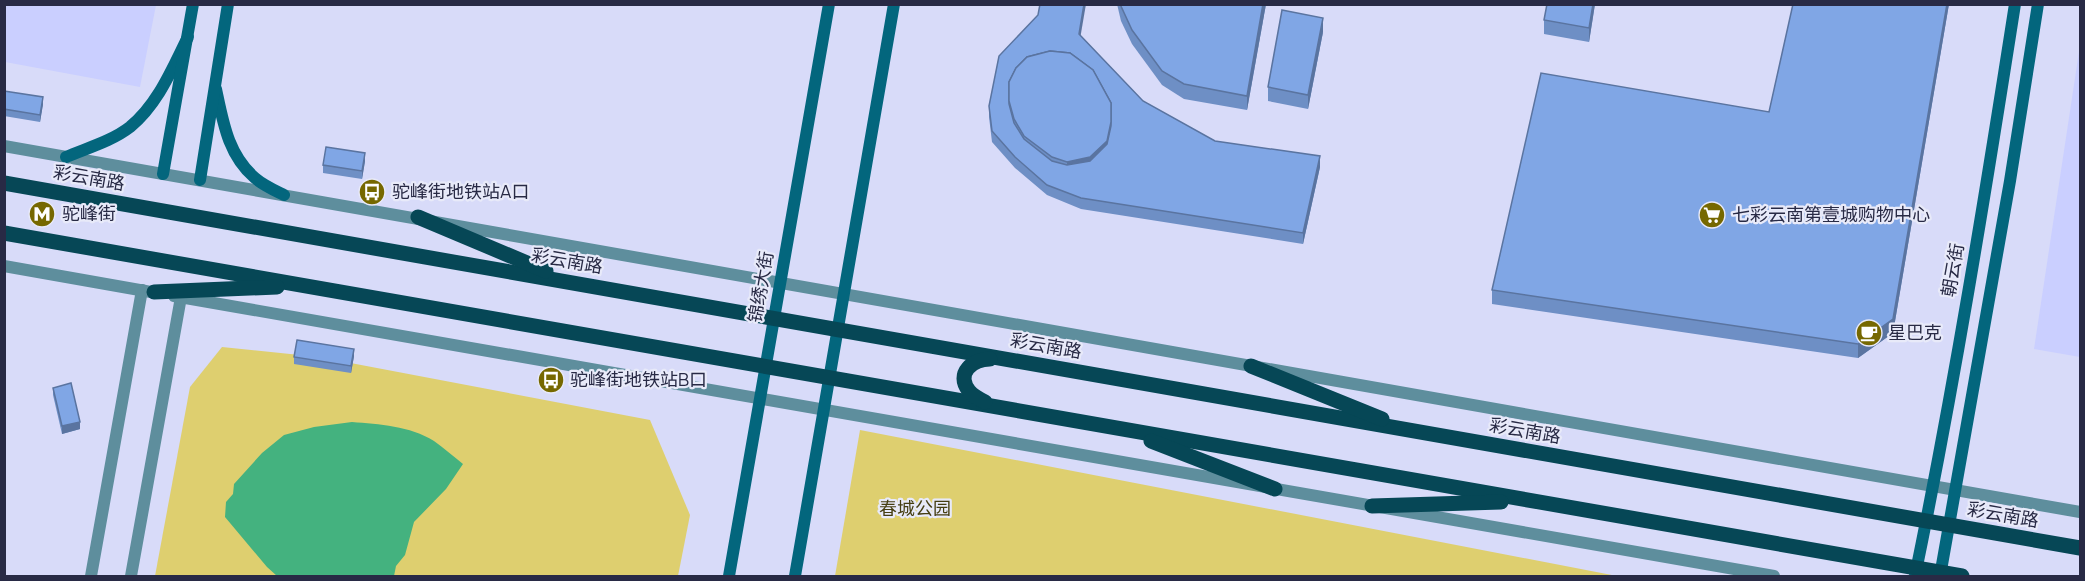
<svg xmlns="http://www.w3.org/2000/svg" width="2085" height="581" font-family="Manrope,'Noto Sans SC',sans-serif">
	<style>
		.built { fill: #cacfff }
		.green { fill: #decf6f }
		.water { fill: #44b27f }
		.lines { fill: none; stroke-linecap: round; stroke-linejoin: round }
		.minor { stroke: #5e8e9d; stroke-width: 12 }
		.tertiary { stroke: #5e8e9d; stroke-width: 12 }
		.secondary { stroke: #03667d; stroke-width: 12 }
		.primary { stroke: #064756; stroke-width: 15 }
		.wall { fill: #6e8fc5 }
		.shaded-wall { fill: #5a74a0 }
		.building { fill: #80a6e5; stroke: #5a74a0; stroke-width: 1.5; fill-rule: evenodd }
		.labels { text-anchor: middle; stroke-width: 4.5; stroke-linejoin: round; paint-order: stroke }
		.street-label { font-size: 18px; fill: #282a45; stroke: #e8eaf9 }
		.poi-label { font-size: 18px; fill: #282a45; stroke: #e8eaf9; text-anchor: start }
		.park-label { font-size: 18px; fill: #453e12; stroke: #e8eaf9 }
	</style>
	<rect width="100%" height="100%" fill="#d8dbf9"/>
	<g class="built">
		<path d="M4,5H156L140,87L5,62Z"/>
		<path d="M2080,45V357L2034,349Z"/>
	</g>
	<g class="green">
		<path d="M222,347L319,357L650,420L690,515L678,576H155L190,387Z"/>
		<path d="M860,430L1617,576H835Z"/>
	</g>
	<path class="water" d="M352,422C379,424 410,426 434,441C444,448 453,456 463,464L446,489L414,522L405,555L396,566L394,576H277L267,567L225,517L226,502L233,494L234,484L262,453L284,435L314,427Z"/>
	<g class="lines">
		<g class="minor">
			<path d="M4,146L2080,512"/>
			<path d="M4,266L151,292"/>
			<path d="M174,296L1774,576"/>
		</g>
		<g class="tertiary">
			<path d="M91,576L142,290"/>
			<path d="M131,576L181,297"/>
		</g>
		<g class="secondary">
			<path d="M216,89C223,122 228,155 255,178C263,185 274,190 284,195"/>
			<path d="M66,157C87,148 112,141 130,127C158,104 172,69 188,37"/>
			<path d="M163,174L193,4"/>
			<path d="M200,180L228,4"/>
			<path d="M729,576L829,4"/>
			<path d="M795,576L894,4"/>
			<path d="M1915,576C1954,387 1985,196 2015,4"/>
			<path d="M1940,576L2010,181L2038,4"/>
		</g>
		<g class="primary">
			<path d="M4,183L2080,548"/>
			<path d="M418,217L546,271"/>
			<path d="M4,233L1962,576"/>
			<path d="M154,292L277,287"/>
			<path d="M1251,366L1382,419"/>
			<path d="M985,402C979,399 973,396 969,391C955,373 973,359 990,359"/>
			<path d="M1151,441L1275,489"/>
			<path d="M1372,506L1501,502"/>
		</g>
	</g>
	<g class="wall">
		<path d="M1117,4H1266L1247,110L1184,99L1162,85L1132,44L1121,21Z"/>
		<path d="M1547,4H1595L1589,42L1544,34V20Z"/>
		<path d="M1793,4H1949L1893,333L1858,358L1492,304V290L1769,112Z"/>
		<path d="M1323,32L1308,109L1268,101V87Z"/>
		<path d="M1081,36L1143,101L1215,141L1320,167L1303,244L1081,209L1047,195L1015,168L992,142L989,117V106Z"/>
		<path d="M4,91L43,104L40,122L4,116Z"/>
		<path d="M365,161L362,179L323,173V165Z"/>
		<path d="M354,356L351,373L294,364V357Z"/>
		<path d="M53,388L80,429L62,434L53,395Z"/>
	</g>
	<g class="shaded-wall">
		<path d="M1084,4H1086L1079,45V34Z"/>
		<path d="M1263,4H1266L1247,110V96Z"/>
		<path d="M1593,4H1595L1589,42V28Z"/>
		<path d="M1947,4H1949L1893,333L1858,358V344Z"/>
		<path d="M1323,18V32L1308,109V95Z"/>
		<path d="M43,97V104L40,122V115Z"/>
		<path d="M1111,122L1107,155L1067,176V162Z"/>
		<path d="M365,153V161L362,179V171Z"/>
		<path d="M1320,156V167L1303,244V233Z"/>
		<path d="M354,349V356L351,373V366Z"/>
		<path d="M80,422V429L62,434V426Z"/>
	</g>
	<g class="building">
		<path d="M1040,4H1084L1079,34L1143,101L1215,141L1320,156L1303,233L1081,198L1047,185L1015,157L992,131L989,106L999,56L1038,15ZM1050,51L1070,53L1093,70L1111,103V126L1107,144L1090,161L1067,165L1052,161L1024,139L1014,123L1009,104V82L1016,68L1027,57Z"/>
		<path d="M1120,4H1263L1247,96L1184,84L1162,71L1132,30Z"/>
		<path d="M1547,4H1593L1589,28L1544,20Z"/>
		<path d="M1793,4H1947L1893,319L1858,344L1492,290L1541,73L1769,112Z"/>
		<path d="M1282,10L1323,18L1308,95L1268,87Z"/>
		<path d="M1050,51L1070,53L1093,70L1111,103V122L1107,141L1090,157L1067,162L1052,157L1024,136L1014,119L1009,101V82L1016,68L1027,57Z"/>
		<path d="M4,91L43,97L40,115L4,109Z"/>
		<path d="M326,147L365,153L362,171L323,165Z"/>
		<path d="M297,340L354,349L351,366L294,357Z"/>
		<path d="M71,383L80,422L62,426L53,388Z"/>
	</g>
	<defs>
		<symbol id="bus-disc" viewBox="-11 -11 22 22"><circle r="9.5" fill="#766800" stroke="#e8eaf9"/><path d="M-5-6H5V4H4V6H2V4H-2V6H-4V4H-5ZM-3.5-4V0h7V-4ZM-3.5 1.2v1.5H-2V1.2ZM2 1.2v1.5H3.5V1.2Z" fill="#fff"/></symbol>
		<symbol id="metro-disc" viewBox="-11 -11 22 22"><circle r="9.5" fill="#766800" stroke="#e8eaf9"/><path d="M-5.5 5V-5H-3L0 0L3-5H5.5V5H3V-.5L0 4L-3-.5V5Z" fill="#fff"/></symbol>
		<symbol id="supermarket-disc" viewBox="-11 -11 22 22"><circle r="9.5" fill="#766800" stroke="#e8eaf9"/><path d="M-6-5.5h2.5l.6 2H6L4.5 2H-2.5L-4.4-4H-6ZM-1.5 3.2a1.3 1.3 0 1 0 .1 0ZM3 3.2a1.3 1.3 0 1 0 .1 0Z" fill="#fff"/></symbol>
		<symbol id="cafe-disc" viewBox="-11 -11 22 22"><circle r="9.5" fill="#766800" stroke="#e8eaf9"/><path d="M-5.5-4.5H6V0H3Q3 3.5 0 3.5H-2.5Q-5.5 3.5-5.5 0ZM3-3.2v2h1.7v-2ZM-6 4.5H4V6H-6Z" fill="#fff"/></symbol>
	</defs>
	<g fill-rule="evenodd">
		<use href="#bus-disc" x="357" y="177" width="30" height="30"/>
		<use href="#metro-disc" x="27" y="199" width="30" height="30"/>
		<use href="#supermarket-disc" x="1697" y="200" width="30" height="30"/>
		<use href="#cafe-disc" x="1854" y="318" width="30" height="30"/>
		<use href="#bus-disc" x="536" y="365" width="30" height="30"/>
	</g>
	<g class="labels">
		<g class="street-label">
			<text transform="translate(89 178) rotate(10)" y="6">彩云南路</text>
			<text transform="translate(567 261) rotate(10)" y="6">彩云南路</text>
			<text transform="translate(1953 270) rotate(-80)" y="6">朝云街</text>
			<text transform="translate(761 287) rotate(-80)" y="6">锦绣大街</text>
			<text transform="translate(1046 346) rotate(10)" y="6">彩云南路</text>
			<text transform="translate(1525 431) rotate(10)" y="6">彩云南路</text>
			<text transform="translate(2003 515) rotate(10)" y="6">彩云南路</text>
		</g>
		<g class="poi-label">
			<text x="392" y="198">驼峰街地铁站A口</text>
			<text x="62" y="220">驼峰街</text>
			<text x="1732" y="221">七彩云南第壹城购物中心</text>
			<text x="1888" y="339">星巴克</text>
			<text x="570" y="386">驼峰街地铁站B口</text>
		</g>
		<g class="park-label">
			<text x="915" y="515">春城公园</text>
		</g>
	</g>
	<rect width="2085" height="581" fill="none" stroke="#282a45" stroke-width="12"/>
</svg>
